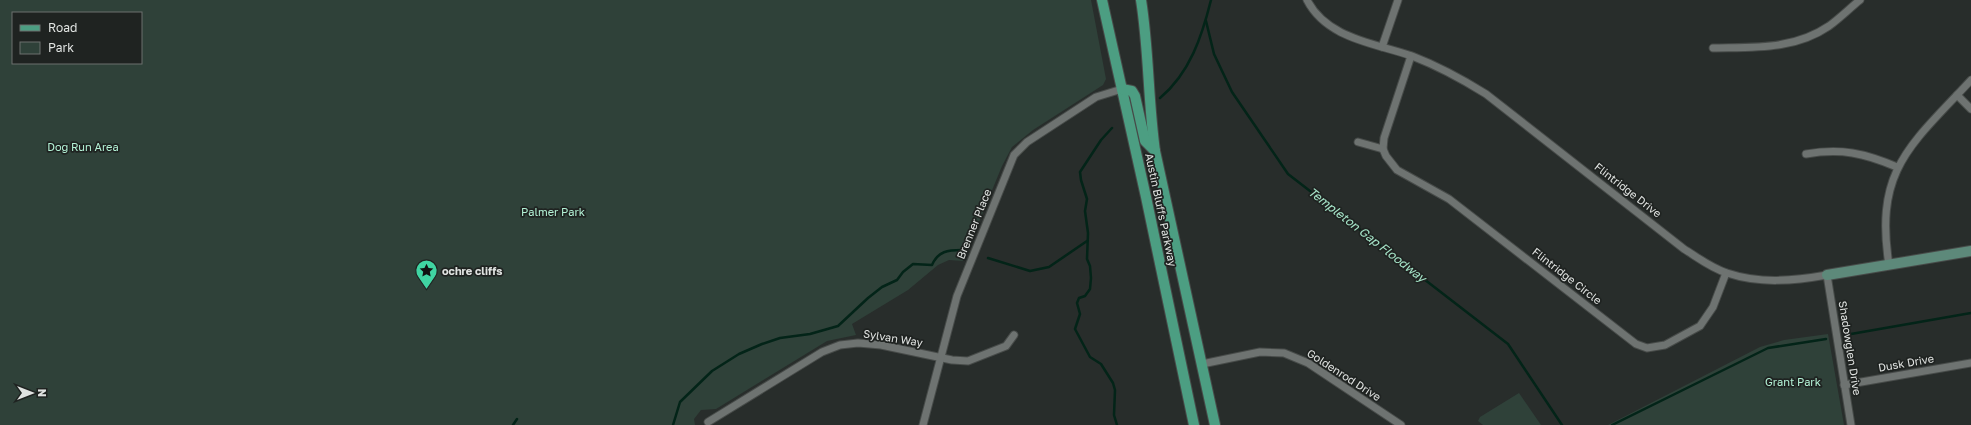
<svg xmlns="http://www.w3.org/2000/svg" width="1971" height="425" font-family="'Golos Text',sans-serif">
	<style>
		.green { fill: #2f4139; fill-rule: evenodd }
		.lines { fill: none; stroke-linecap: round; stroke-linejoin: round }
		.stream { stroke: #032418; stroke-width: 2.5 }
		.street-casing { stroke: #474b49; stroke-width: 9 }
		.secondary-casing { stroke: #474b49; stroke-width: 12 }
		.primary-casing { stroke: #474b49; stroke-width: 12 }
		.street { stroke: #6e7371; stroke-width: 7 }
		.secondary { stroke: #5d897a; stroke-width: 10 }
		.primary { stroke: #4c9e82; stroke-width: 10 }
		.labels { text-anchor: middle; stroke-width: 3.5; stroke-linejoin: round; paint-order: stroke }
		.park-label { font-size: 11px; fill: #b3f2d6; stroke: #1f2321 }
		.street-label { font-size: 11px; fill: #e0e3e1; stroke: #1f2321 }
		.poi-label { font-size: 11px; font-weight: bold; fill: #e0e3e1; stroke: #1f2321; text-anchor: start }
		.water-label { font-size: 12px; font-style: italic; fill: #a7e6ca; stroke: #1f2321 }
	</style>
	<rect width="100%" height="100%" fill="#282d2b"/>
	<g class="green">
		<path d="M0,0H1091L1106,79L1103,85L1033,130L1012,147L1002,166L963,261L949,260L938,265L908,290L852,324L856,335L827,341L716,409L701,410L694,419L695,425H0ZM13,13H141V63H13Z"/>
		<path d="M1828,334L1844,425H1608L1760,347L1784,340Z"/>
		<path d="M1519,393L1541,425H1483L1478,421L1480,417Z"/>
	</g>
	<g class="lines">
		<g class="stream">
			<path d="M1206,21L1214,54L1232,92L1288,174L1508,344L1562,425"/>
			<path d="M1160,98C1190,73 1202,36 1211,0"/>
			<path d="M1112,128L1101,140L1080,172L1081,180L1087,199L1085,211L1088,233L1087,259L1090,266L1091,278L1090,289L1085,296L1079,298L1077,303L1080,314L1075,329L1090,357L1101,364L1113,383L1115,390L1114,415L1117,425"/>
			<path d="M988,258L1030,271L1049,267L1087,241"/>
			<path d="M1851,334L1971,313"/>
			<path d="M513,425L517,419"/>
			<path d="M673,425L680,402L712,371L739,354L762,344L780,338L810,334L838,326L868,298L882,287L897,280L903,272L913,264L932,265C938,251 948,250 962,250"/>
			<path d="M1612,425L1768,348L1826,339"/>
		</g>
		<defs>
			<g id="street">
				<path d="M1307,0C1327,39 1375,43 1412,56C1438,66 1462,79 1486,94L1684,249C1697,257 1711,268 1727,273C1760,284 1793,281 1827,275L1851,425"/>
				<path d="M1382,47L1398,0"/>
				<path d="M1713,48C1754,47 1794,50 1829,26C1840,18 1850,8 1860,0"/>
				<path d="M1411,56L1384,138L1383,149L1386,156L1397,170L1449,199L1636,344L1647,348L1665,345L1700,326L1713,307L1726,273"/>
				<path d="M1957,95L1971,109"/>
				<path d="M1358,142L1383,149"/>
				<path d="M1806,154C1841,148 1864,153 1897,167"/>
				<path d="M1889,265C1874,169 1911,145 1971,80"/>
				<path d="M1202,364L1260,352L1284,353L1308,363L1401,425"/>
				<path d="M1844,385L1971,363"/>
				<path d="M708,422L822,352L840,345L858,343L881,345L952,360L968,361L1006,346L1014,335"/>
				<path d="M923,425L957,296L1014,155L1027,142L1096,97L1122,89"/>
			</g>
			<path id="secondary" d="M1827,275L1971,251"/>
			<g id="primary">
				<path d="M1102,0L1146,197L1194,425"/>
				<path d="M1141,0C1149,50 1148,101 1155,151L1215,425"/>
				<path d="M1122,89L1132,91L1135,96L1145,141L1155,151"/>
			</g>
		</defs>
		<use href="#street" class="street-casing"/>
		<use href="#secondary" class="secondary-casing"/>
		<use href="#primary" class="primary-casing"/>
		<use href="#street" class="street"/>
		<use href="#secondary" class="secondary"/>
		<use href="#primary" class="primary"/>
	</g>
	<defs>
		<symbol id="sight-pin" viewBox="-11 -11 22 30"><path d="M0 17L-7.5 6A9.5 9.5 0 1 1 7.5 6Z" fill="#40d4a2" stroke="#1f2321"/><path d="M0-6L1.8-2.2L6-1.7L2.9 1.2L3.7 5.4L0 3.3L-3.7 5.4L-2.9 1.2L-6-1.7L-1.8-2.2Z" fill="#111"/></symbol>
	</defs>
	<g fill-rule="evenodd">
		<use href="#sight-pin" x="414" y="258" width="25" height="34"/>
	</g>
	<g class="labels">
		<g class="park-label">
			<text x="83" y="151">Dog Run Area</text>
			<text x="553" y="216">Palmer Park</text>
			<text x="1793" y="386">Grant Park</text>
		</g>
		<g class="street-label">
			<text transform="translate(1628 190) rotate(38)" y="4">Flintridge Drive</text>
			<text transform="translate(1161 210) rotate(78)" y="4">Austin Bluffs Parkway</text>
			<text transform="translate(974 224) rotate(-68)" y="4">Brenner Place</text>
			<text transform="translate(1567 276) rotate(38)" y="4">Flintridge Circle</text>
			<text transform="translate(893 338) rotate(9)" y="4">Sylvan Way</text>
			<text transform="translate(1850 348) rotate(81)" y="4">Shadowglen Drive</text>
			<text transform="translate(1906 363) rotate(-10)" y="4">Dusk Drive</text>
			<text transform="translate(1344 375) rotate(33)" y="4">Goldenrod Drive</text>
		</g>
		<g class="poi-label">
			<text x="442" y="275">ochre cliffs</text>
		</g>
		<g class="water-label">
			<text transform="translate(1367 235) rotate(38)" y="4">Templeton Gap Floodway</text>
		</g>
	</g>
	<rect x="12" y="12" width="130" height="52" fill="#1f2321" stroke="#6c706e"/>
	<rect x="20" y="25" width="20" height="6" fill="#4c9e82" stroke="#6c706e"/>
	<text x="48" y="32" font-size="12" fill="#e0e3e1">Road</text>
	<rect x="20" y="42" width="20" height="12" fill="#2f4139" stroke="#6c706e"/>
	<text x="48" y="52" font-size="12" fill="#e0e3e1">Park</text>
	<g transform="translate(32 393) rotate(90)" stroke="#1f2321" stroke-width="3" paint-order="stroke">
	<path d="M0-3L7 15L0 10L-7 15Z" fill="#e0e3e1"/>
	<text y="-6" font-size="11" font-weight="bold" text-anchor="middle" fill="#e0e3e1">N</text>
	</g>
</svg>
